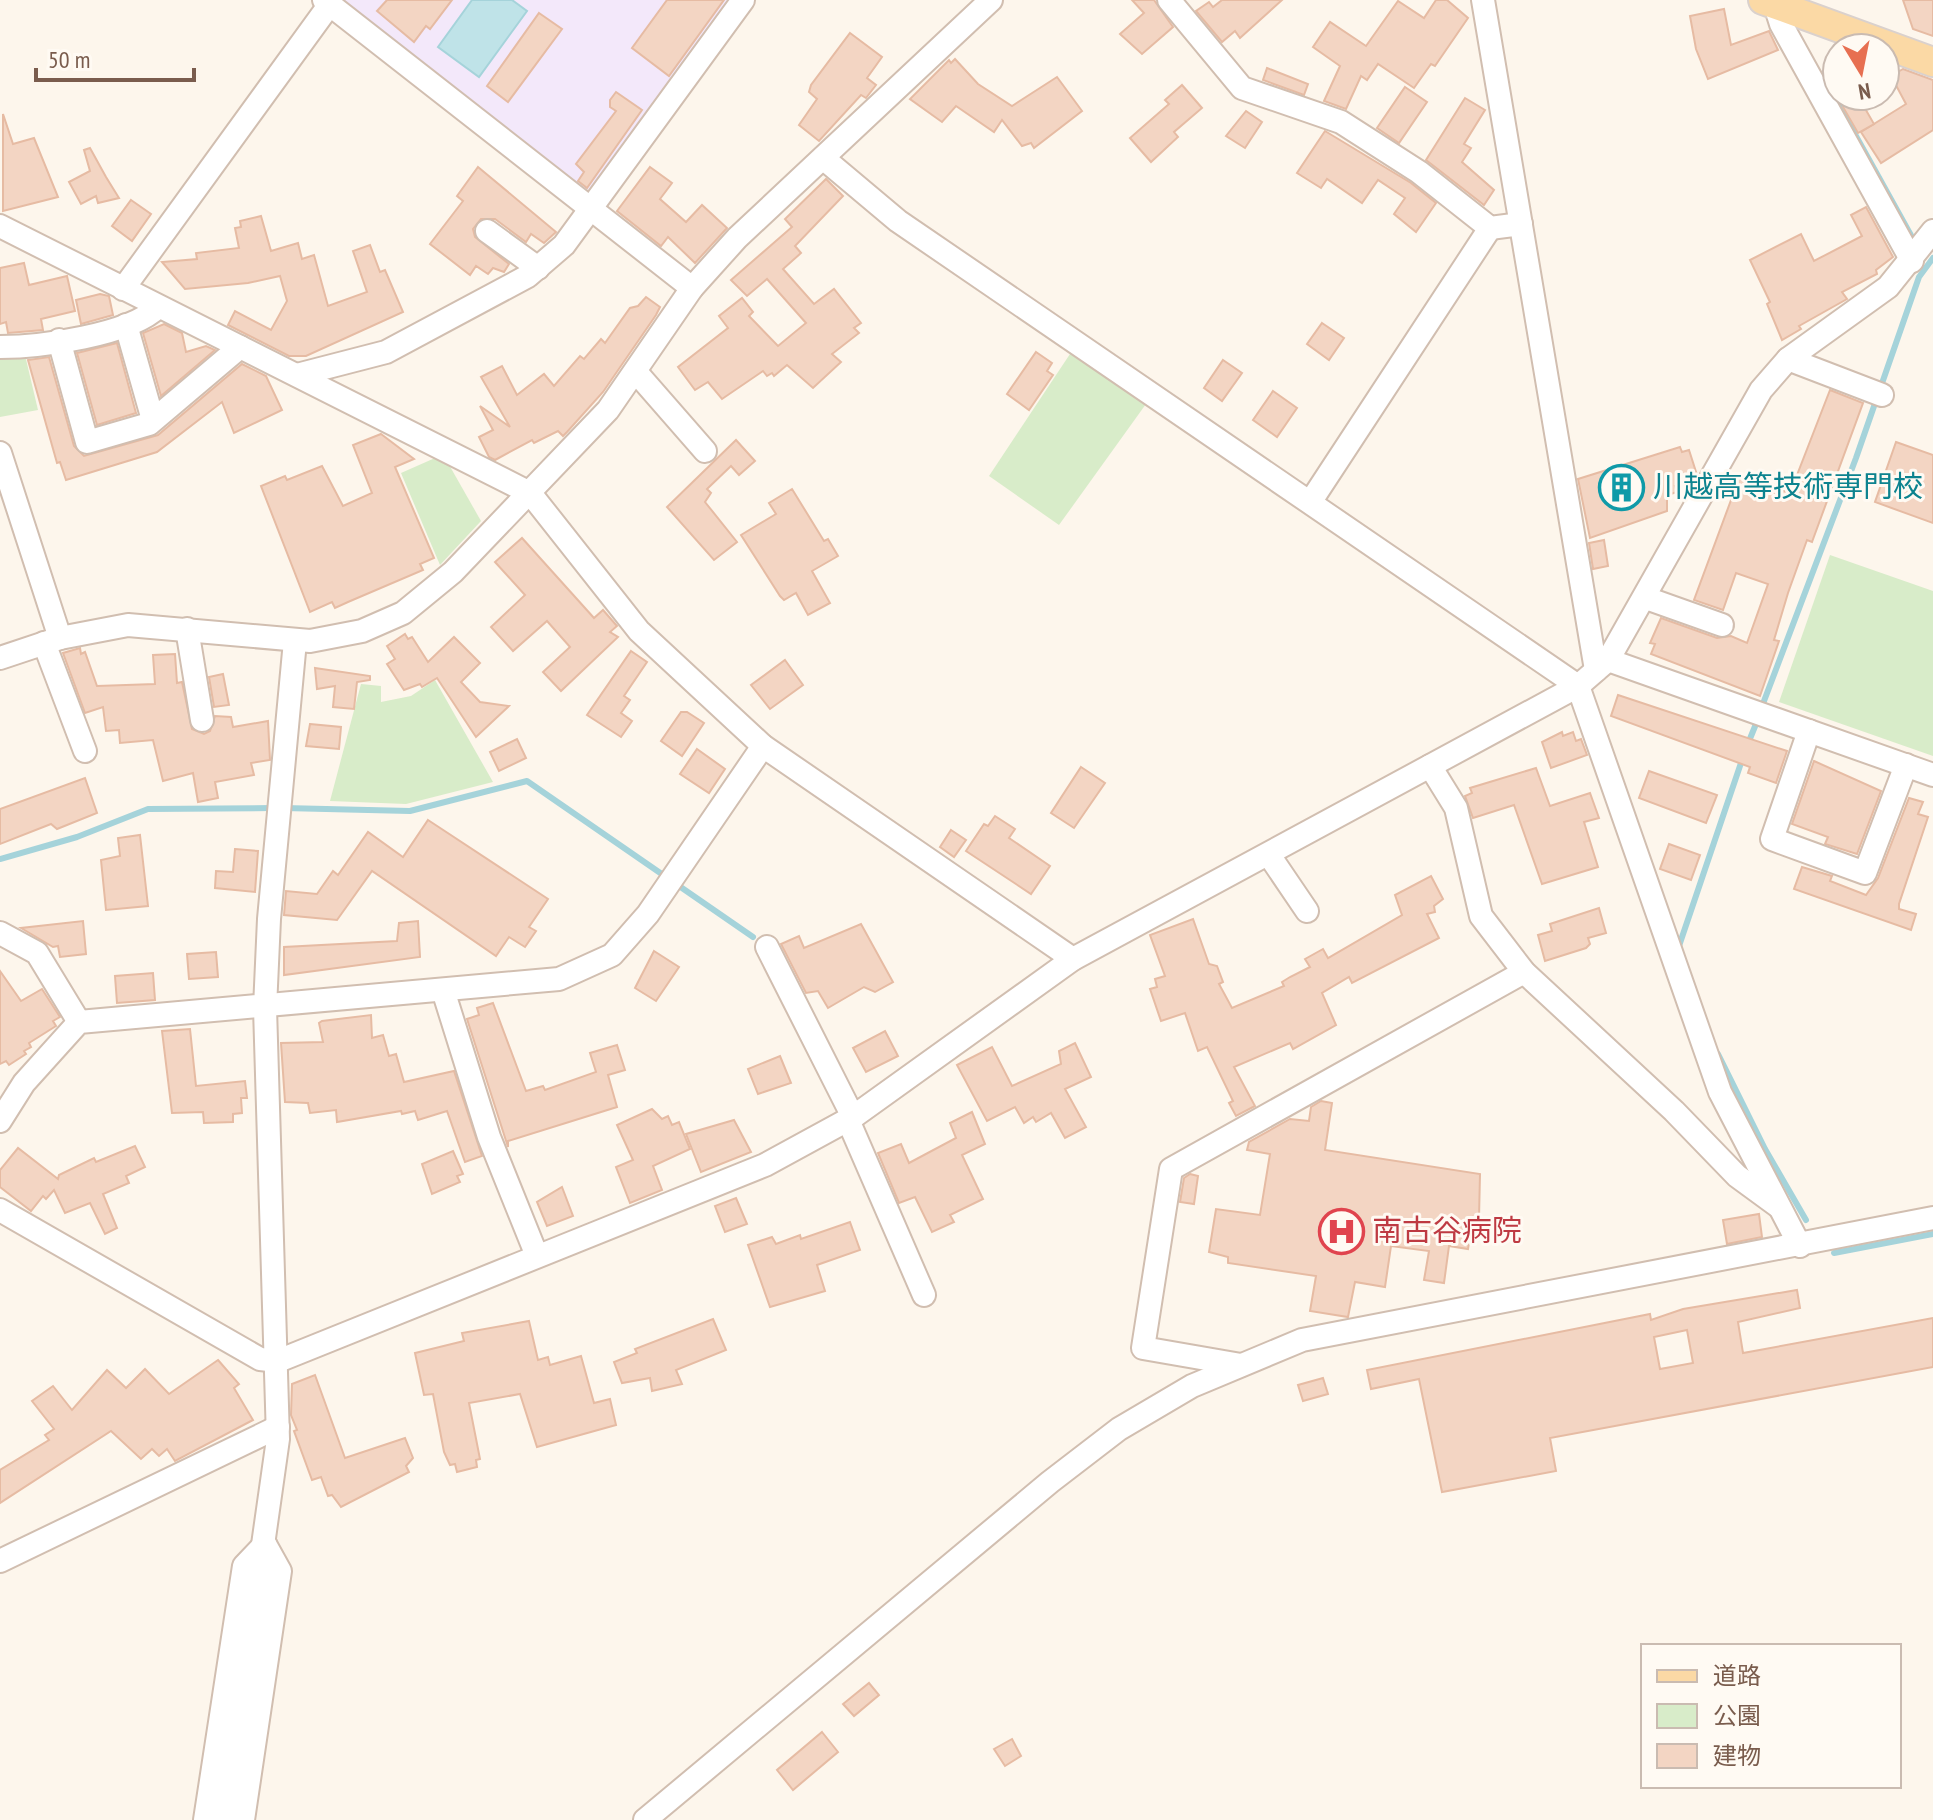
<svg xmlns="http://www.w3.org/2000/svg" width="1933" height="1820" font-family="'PT Sans Narrow','Noto Sans JP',sans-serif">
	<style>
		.education { fill: #f3e8fa }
		.green { fill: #d8ecc9 }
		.water { fill: #bfe3e8; stroke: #a5d3da; stroke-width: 2 }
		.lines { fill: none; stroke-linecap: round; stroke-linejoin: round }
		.stream { stroke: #a5d3da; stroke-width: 6 }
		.building { fill: #f3d5c3; stroke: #e6bba3; stroke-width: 2; fill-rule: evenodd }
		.minor-casing { stroke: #d1beb0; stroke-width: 26 }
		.major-casing { stroke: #dad1cd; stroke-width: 32 }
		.minor { stroke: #fff; stroke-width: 22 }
		.major { stroke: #fbd9a5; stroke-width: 28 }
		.labels { text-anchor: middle; stroke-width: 6; stroke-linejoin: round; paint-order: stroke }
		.culture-label { font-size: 30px; fill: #0d838f; stroke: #fffaf3; text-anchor: start }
		.health-label { font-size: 30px; fill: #be3a42; stroke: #fffaf3; text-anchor: start }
	</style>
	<rect width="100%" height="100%" fill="#fdf6ec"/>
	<path class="education" d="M337,0H733L595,188L585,190Z"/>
	<g class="green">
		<path d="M24,351L38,410L0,417V352Z"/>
		<path d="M1070,354L1146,404L1059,525L989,476Z"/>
		<path d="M435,458L448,463L481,521L440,565L401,473Z"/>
		<path d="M1830,555L1933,591V756L1779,702Z"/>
		<path d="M435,680L493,782L406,804L330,801L361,684L381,686V702L411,696Z"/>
	</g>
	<path class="water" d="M472,0H512L527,11L479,77L438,47Z"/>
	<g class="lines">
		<g class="stream">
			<path d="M1826,82L1913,239L1918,240"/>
			<path d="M1761,709L1856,458L1919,277L1933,258"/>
			<path d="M1747,746L1758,719"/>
			<path d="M284,808L410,811L527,781L753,937"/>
			<path d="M0,859L77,837L148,809L273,808"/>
			<path d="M1679,946L1743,757"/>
			<path d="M1718,1054L1765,1149L1806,1220"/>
			<path d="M1834,1253L1933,1234"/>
		</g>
	</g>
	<g class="building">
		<path d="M387,0H452L430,29L426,26L414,42L377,11Z"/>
		<path d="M667,0H724L669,76L632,48Z"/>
		<path d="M1132,0H1154L1173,27L1142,54L1120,34L1144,13Z"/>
		<path d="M1222,0H1282L1240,38L1235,31L1222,42L1196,11L1209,2L1213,7Z"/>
		<path d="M1436,0H1447L1468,18L1435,66L1431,64L1414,88L1378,64L1367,80L1361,76L1346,109L1324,101L1340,66L1313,47L1330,22L1366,46L1398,1L1424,18Z"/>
		<path d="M1903,0H1933V36L1913,29Z"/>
		<path d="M1724,9L1731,45L1769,31L1778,50L1708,79L1696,49L1690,16Z"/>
		<path d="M539,13L562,29L508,102L487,86Z"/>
		<path d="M850,33L882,57L867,78L876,85L866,98L861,95L819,141L799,125L817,99L809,92L811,85Z"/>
		<path d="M955,59L978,84L1012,106L1057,77L1082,111L1034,148L1031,143L1022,146L1002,120L994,132L956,106L942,122L910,99L949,60L951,63Z"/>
		<path d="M1267,68L1308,84L1304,95L1263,80Z"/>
		<path d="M1903,69L1933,80V130L1881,163L1861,132L1906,104L1891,76Z"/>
		<path d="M1182,85L1202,108L1174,132L1178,137L1151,162L1130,138L1169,104L1165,100Z"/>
		<path d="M1405,87L1427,102L1399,143L1377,128Z"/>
		<path d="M616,92L642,110L587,188L578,181L584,172L576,164L616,111L610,107V100Z"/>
		<path d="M1465,98L1485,110L1464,144L1471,148L1462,162L1494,190L1484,205L1426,160Z"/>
		<path d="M1859,98L1874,124L1858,133L1843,107Z"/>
		<path d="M1246,111L1262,122L1245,148L1226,136Z"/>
		<path d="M3,114L13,144L34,138L58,197L3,211Z"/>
		<path d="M1325,131L1411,183L1436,203L1416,232L1394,214L1405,198L1378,180L1362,203L1327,179L1321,188L1297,173Z"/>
		<path d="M90,148L106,177L119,198L98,203L96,196L81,204L69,182L90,171L84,150Z"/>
		<path d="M478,167L556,232L544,243L531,234L526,242L495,219H481L473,229L475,237L509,264L504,272L493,268L488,274L476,266L470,275L430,244L463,201L457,196Z"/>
		<path d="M650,167L672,183L660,199L686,222L702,205L727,228L695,263L668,237L661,246L617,211Z"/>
		<path d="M826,179L843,196L795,246L801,253L783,269L814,304L834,289L861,323L854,328L859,333L832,354L841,362L813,388L787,365L774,376L772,373L767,376L763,371L722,399L708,382L695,390L678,367L728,328L719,316L742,298L753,312L749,316L778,346L806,323L767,279L747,296L731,280L792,227L785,219Z"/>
		<path d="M131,200L151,214L132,241L112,226Z"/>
		<path d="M1866,207L1893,257L1876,270L1877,274L1842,292L1847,299L1799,326L1801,329L1782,340L1767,304L1770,302L1750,260L1801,234L1814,261L1862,236L1851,215Z"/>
		<path d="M261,216L271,251L298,243L302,259L314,255L328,306L367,292L353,251L370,245L380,272L385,270L403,312L306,356H289L228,325L235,311L271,330L287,301L280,276L248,283L185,289L162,262L197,259L196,253L239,248L235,228L241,227L240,221Z"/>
		<path d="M24,263L29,285L67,276L75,311L41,319L43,330L8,333L6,322L0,324V268Z"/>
		<path d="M100,294L109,296L113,315L81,324L76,300Z"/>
		<path d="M646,297L660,307L656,315L603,392L567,432L563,436L558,431L534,443L532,440L495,460L489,457L479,437L493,430L480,406L510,427L481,377L502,366L517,395L544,374L554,386L580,356L584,359L601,339L605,343L630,308L638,306Z"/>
		<path d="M1322,323L1344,338L1329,360L1307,344Z"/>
		<path d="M164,324L182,333L186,352L206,346L215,350L161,396L143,333Z"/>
		<path d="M117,343L136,413L97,425L77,353Z"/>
		<path d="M1036,352L1052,363L1047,371L1053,375L1029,410L1007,394Z"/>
		<path d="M49,357L74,446L84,456L158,435L242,364L266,376L282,410L234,433L222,402L157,452L66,480L60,462L57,463L28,360Z"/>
		<path d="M1223,360L1242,373L1222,401L1204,388Z"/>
		<path d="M1830,390L1863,403L1812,542L1807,540L1788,593L1774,640L1779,641L1760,696L1651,654L1655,644L1650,643L1661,618L1717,638L1731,636L1747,643L1768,584L1736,573L1723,610L1694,600L1734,492L1724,489L1729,474H1736L1790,493Z"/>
		<path d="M1273,391L1297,408L1277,437L1253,420Z"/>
		<path d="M381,434L414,459L395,467L434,558L420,564L423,570L348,602L335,608L332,602L310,612L261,486L285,476L287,480L322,466L343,506L372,493L353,445Z"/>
		<path d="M736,440L755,461L739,475L731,466L707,489L711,493L705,502L737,542L714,560L667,507Z"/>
		<path d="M1896,442L1933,455V523L1875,502Z"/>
		<path d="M1680,447L1682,452L1689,450L1697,475L1694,481L1675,486L1677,492L1667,495V511L1590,538L1578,479Z"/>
		<path d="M792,489L824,541L828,539L838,556L812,571L830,603L808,615L796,593L784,600L780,596L741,535L776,514L769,503Z"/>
		<path d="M522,538L594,618L603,610L617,626L610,632L618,637L561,691L543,672L570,647L547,621L513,651L491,627L525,595L495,562Z"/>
		<path d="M1604,540L1608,566L1593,569L1589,543Z"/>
		<path d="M405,634L408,639L412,637L428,662L454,637L480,663L461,682L480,702L509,706L476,737L437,678L422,687L420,684L404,690L387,664L395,659L387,646Z"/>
		<path d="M80,648L81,654L85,652L97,686L155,684L153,655L175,654L177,683L182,682L192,729L204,734L210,731L215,716L231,717L233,727L268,721L270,760L251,763L254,775L215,782L218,798L198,802L193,773L163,781L153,740L120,743L119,730L106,731L103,707L85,713L63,653Z"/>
		<path d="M631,651L647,662L624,696L630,700L621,713L632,721L621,737L587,715Z"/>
		<path d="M785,660L803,685L770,709L751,685Z"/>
		<path d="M315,668L370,676V680L357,682L354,709L333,707L335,686L317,689Z"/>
		<path d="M223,674L229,705L214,707L209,677Z"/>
		<path d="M1618,695L1787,751L1776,783L1748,773L1750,767L1611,716Z"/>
		<path d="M681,712H687L704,723L682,756L661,741Z"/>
		<path d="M310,724L341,727L339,749L306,746Z"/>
		<path d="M1562,732L1563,736L1573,732L1576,741L1581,739L1587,755L1551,768L1542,742Z"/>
		<path d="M517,739L526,758L499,771L490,752Z"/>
		<path d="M697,749L725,769L709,793L680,774Z"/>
		<path d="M1814,761L1881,791L1857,854L1825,844L1828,837L1792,824Z"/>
		<path d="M1081,767L1105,783L1074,828L1051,813Z"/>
		<path d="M1536,768L1550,806L1590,793L1599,818L1584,822L1598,867L1542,884L1514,805L1473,818L1465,796L1472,793L1470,788Z"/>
		<path d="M1649,771L1717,795L1706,823L1639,798Z"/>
		<path d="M85,778L97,813L57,829L51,824L0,844V809Z"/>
		<path d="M1909,798L1923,802L1918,814L1928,817L1899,904V909L1916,914L1911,930L1794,889L1802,867L1832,876L1830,881L1866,895L1878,878Z"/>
		<path d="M995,816L1015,829L1009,838L1050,866L1031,894L966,851L984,824L988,826Z"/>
		<path d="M428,820L548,899L529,927L536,931L525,947L509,937L496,956L372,871L337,920L284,915L286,891L317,894L333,871L338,875L368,832L403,857Z"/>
		<path d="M951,830L966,840L954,857L940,847Z"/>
		<path d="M140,835L148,906L106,910L101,860L120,856L118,838Z"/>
		<path d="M1669,844L1700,855L1691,880L1660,869Z"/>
		<path d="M235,849L258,851L255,892L215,888L216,871L233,872Z"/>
		<path d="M1431,876L1443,899L1434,906L1435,912L1427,914L1439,938L1352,983L1349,977L1322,993L1336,1025L1293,1049L1290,1043L1234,1067L1255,1106L1236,1116L1229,1103L1233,1101L1207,1047L1198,1051L1185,1013L1161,1021L1150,989L1157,987L1155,979L1165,976L1150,935L1193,919L1209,964L1217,966L1223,982L1219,984L1232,1008L1284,986L1282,982L1290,977L1310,967L1305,959L1323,949L1328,958L1402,915L1395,895Z"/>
		<path d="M1599,908L1606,933L1588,938L1590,944L1586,948L1545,961L1538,935L1552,931L1550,924Z"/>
		<path d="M83,921L86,954L60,957L58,946L53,947L21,928Z"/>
		<path d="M418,921L420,957L284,975V947L397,941L399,923Z"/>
		<path d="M861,924L893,982L875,992L864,987L828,1008L818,991L806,993L781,944L799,936L804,948Z"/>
		<path d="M654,951L679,967L656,1001L635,988Z"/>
		<path d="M216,952L218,977L189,979L187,954Z"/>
		<path d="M0,971L21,1001L42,989L60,1017L53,1021L56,1026L29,1043L31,1047L24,1051L26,1054L9,1065L6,1061L0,1064Z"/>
		<path d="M153,973L155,1000L117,1003L115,976Z"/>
		<path d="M493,1003L526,1091L543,1086L545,1090L596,1072L590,1053L617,1045L625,1070L608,1075L617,1107L508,1141V1147L467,1019L479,1015L477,1008Z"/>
		<path d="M371,1015L372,1038L383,1035L389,1056L396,1054L404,1082L454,1071L482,1156L465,1162L447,1111L418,1120L415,1111L402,1114L401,1111L337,1122L336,1110L310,1113L308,1103L285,1102L281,1043L323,1042L319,1023L322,1021Z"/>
		<path d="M190,1029L196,1086L245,1081L247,1098H241L242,1113L233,1114V1122L204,1123L203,1112L172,1113L162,1031Z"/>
		<path d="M885,1031L898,1056L866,1072L853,1048Z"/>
		<path d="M1075,1043L1091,1077L1065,1089L1086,1127L1065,1138L1051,1113L1036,1122L1033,1117L1024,1123L1015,1107L987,1121L957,1065L992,1047L1012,1086L1061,1064L1059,1051Z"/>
		<path d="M780,1056L791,1083L758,1094L748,1069Z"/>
		<path d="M1321,1101L1332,1103L1325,1150L1480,1174L1479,1218L1473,1217L1468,1249L1449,1246L1444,1283L1424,1280L1429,1251L1391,1246L1385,1287L1355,1282L1348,1317L1310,1311L1316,1276L1228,1263V1257L1209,1252L1216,1209L1260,1215L1270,1154L1247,1150L1249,1142L1290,1119L1309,1121L1311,1107Z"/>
		<path d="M652,1109L662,1119L668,1116L672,1125L679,1122L690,1149L653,1166L662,1190L630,1203L616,1167L633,1160L617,1125Z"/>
		<path d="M972,1112L985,1144L962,1155L983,1199L950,1215L954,1222L932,1232L915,1197L899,1203L878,1153L901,1144L909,1163L956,1138L950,1123Z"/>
		<path d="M734,1120L751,1152L701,1172L686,1134Z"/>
		<path d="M135,1146L145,1167L126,1176L129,1183L103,1194L117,1228L105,1234L90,1203L65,1213L54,1190L46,1199L43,1196L31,1211L0,1187V1170L18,1148L58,1179L59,1175L94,1158L96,1162Z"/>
		<path d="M453,1151L463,1174L457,1176L460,1182L432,1194L422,1164Z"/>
		<path d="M1190,1174L1198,1176L1194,1204L1180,1202L1184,1178Z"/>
		<path d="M562,1187L573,1216L547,1226L537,1202Z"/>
		<path d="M736,1198L747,1224L725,1232L715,1206Z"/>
		<path d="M1759,1214L1762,1237L1727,1244L1723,1220Z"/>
		<path d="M850,1222L860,1250L817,1265L825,1291L770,1307L748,1245L772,1237L776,1244L800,1235L801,1239Z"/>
		<path d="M1797,1290L1800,1308L1738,1322L1743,1353L1933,1318V1367L1550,1438L1556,1471L1442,1492L1419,1379L1371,1389L1367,1370L1650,1314L1651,1320L1683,1309ZM1687,1330L1693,1363L1660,1369L1654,1337Z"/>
		<path d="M713,1319L726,1350L676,1370L682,1384L652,1391L650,1378L622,1383L614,1362L637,1353L635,1349Z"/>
		<path d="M529,1321L538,1360L548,1357L550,1365L581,1356L594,1403L610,1399L616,1425L537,1447L520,1394L469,1403L480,1459L476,1460L477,1467L457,1472L455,1464L450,1465L444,1452L433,1394L424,1395L415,1353L464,1341L462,1333Z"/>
		<path d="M218,1360L239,1384L234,1388L253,1420L175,1461L167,1449L159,1456L152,1449L141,1459L111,1431L0,1503V1470L49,1440L45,1435L54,1429L32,1401L53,1386L72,1410L107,1370L126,1388L145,1369L169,1394Z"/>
		<path d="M315,1375L345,1458L405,1438L413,1458L406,1466L409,1472L341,1507L332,1495L328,1496L321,1477L312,1480L294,1431L297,1430L291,1415L292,1384Z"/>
		<path d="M1323,1378L1328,1394L1303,1401L1298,1385Z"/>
		<path d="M869,1683L879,1695L854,1716L843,1704Z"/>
		<path d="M822,1732L838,1752L793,1790L777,1770Z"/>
		<path d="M1012,1739L1021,1756L1005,1766L994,1749Z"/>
	</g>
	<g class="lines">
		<defs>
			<g id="minor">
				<path d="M324,0L692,288"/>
				<path d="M1169,0L1242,88L1341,122L1419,172L1490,228L1521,224"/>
				<path d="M1483,0L1596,670"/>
				<path d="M1778,0L1775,5L1781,24L1912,261"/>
				<path d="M823,158L898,221L1578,686L1720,1092L1800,1246"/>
				<path d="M0,226L530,493L639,631L763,746L1073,959"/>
				<path d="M487,231L538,268"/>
				<path d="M123,289L330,4"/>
				<path d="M126,325L153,420"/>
				<path d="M59,340L87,442L149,424L240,347"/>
				<path d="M0,347C40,347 130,335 158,307"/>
				<path d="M1788,359L1882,395"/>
				<path d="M636,372L705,451"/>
				<path d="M297,375L386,352L528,276L564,245L743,0"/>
				<path d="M0,453L60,638"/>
				<path d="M1311,501L1490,228"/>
				<path d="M1646,598L1722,625"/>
				<path d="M187,629L202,720"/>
				<path d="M44,643L85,751"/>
				<path d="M0,658L60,638L128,625L310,641L362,631L403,613L453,572L608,410L692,288L737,238L991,0"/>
				<path d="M1608,660L1933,775"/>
				<path d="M1809,731L1772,839L1865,873L1906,765"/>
				<path d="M1430,766L1456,808L1481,916L1524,972L1674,1111L1737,1176L1778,1206"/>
				<path d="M1269,855L1307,911"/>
				<path d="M0,933L37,953L79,1022"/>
				<path d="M767,947L853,1117"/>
				<path d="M443,990L489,1137L537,1256"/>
				<path d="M848,1120L924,1295"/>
				<path d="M0,1121L24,1083L79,1022L559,979L612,955L648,914L763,746"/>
				<path d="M0,1210L260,1359L278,1361L765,1165L853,1117L1073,959L1578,686L1608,660L1761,390L1788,359L1888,287L1933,231"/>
				<path d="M1241,1365L1143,1348L1171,1169L1524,972"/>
				<path d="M0,1561L278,1427"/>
				<path d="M205,1820L244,1566L265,1544"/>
				<path d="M224,1820L278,1439L265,1008L269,919L295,641"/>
				<path d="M243,1820L280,1571L265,1544"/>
				<path d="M645,1820L1050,1482L1119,1429L1192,1386L1302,1340L1933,1218"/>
			</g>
			<path id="major" d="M1763,0L1933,62"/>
		</defs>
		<use href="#minor" class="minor-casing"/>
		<use href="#major" class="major-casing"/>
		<use href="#minor" class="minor"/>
		<use href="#major" class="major"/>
	</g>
	<defs>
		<symbol id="building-ring" viewBox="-11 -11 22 22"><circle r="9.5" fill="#fffaf3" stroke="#0f9aa8" stroke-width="1.5"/><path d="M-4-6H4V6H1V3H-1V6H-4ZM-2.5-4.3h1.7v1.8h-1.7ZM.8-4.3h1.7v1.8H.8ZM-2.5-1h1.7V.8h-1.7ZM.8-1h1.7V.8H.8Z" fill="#0f9aa8"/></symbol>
		<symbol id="hospital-ring" viewBox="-11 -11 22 22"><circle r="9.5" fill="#fffaf3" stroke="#e0444e" stroke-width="1.5"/><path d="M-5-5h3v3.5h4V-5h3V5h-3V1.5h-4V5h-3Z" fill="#e0444e"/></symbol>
	</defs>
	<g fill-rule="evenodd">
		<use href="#building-ring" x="1596" y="462" width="51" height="51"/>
		<use href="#hospital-ring" x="1316" y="1206" width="51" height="51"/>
	</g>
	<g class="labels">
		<g class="culture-label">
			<text x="1653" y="497">川越高等技術専門校</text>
		</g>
		<g class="health-label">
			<text x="1372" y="1241">南古谷病院</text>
		</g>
	</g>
	<rect x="1641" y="1644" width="260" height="144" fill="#fffaf3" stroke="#cabbb1" stroke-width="2"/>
	<rect x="1657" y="1670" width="40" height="12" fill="#fbd9a5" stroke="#cabbb1" stroke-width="2"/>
	<text x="1713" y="1684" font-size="24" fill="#7a5c4d">道路</text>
	<rect x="1657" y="1704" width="40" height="24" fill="#d8ecc9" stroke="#cabbb1" stroke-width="2"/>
	<text x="1713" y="1724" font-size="24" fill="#7a5c4d">公園</text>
	<rect x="1657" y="1744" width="40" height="24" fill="#f3d5c3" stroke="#cabbb1" stroke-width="2"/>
	<text x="1713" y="1764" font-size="24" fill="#7a5c4d">建物</text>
	<g transform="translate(1861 72) rotate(170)"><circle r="38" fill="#fffaf3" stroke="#cabbb1" stroke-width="2"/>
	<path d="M0-6L14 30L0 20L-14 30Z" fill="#e76f51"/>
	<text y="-12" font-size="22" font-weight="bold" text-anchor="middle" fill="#7a5c4d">N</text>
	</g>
	<path d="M36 68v12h158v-12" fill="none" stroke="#7a5c4d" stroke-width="4"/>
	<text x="48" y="68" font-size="24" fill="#7a5c4d" stroke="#fffaf3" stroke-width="6" paint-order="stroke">50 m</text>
</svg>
